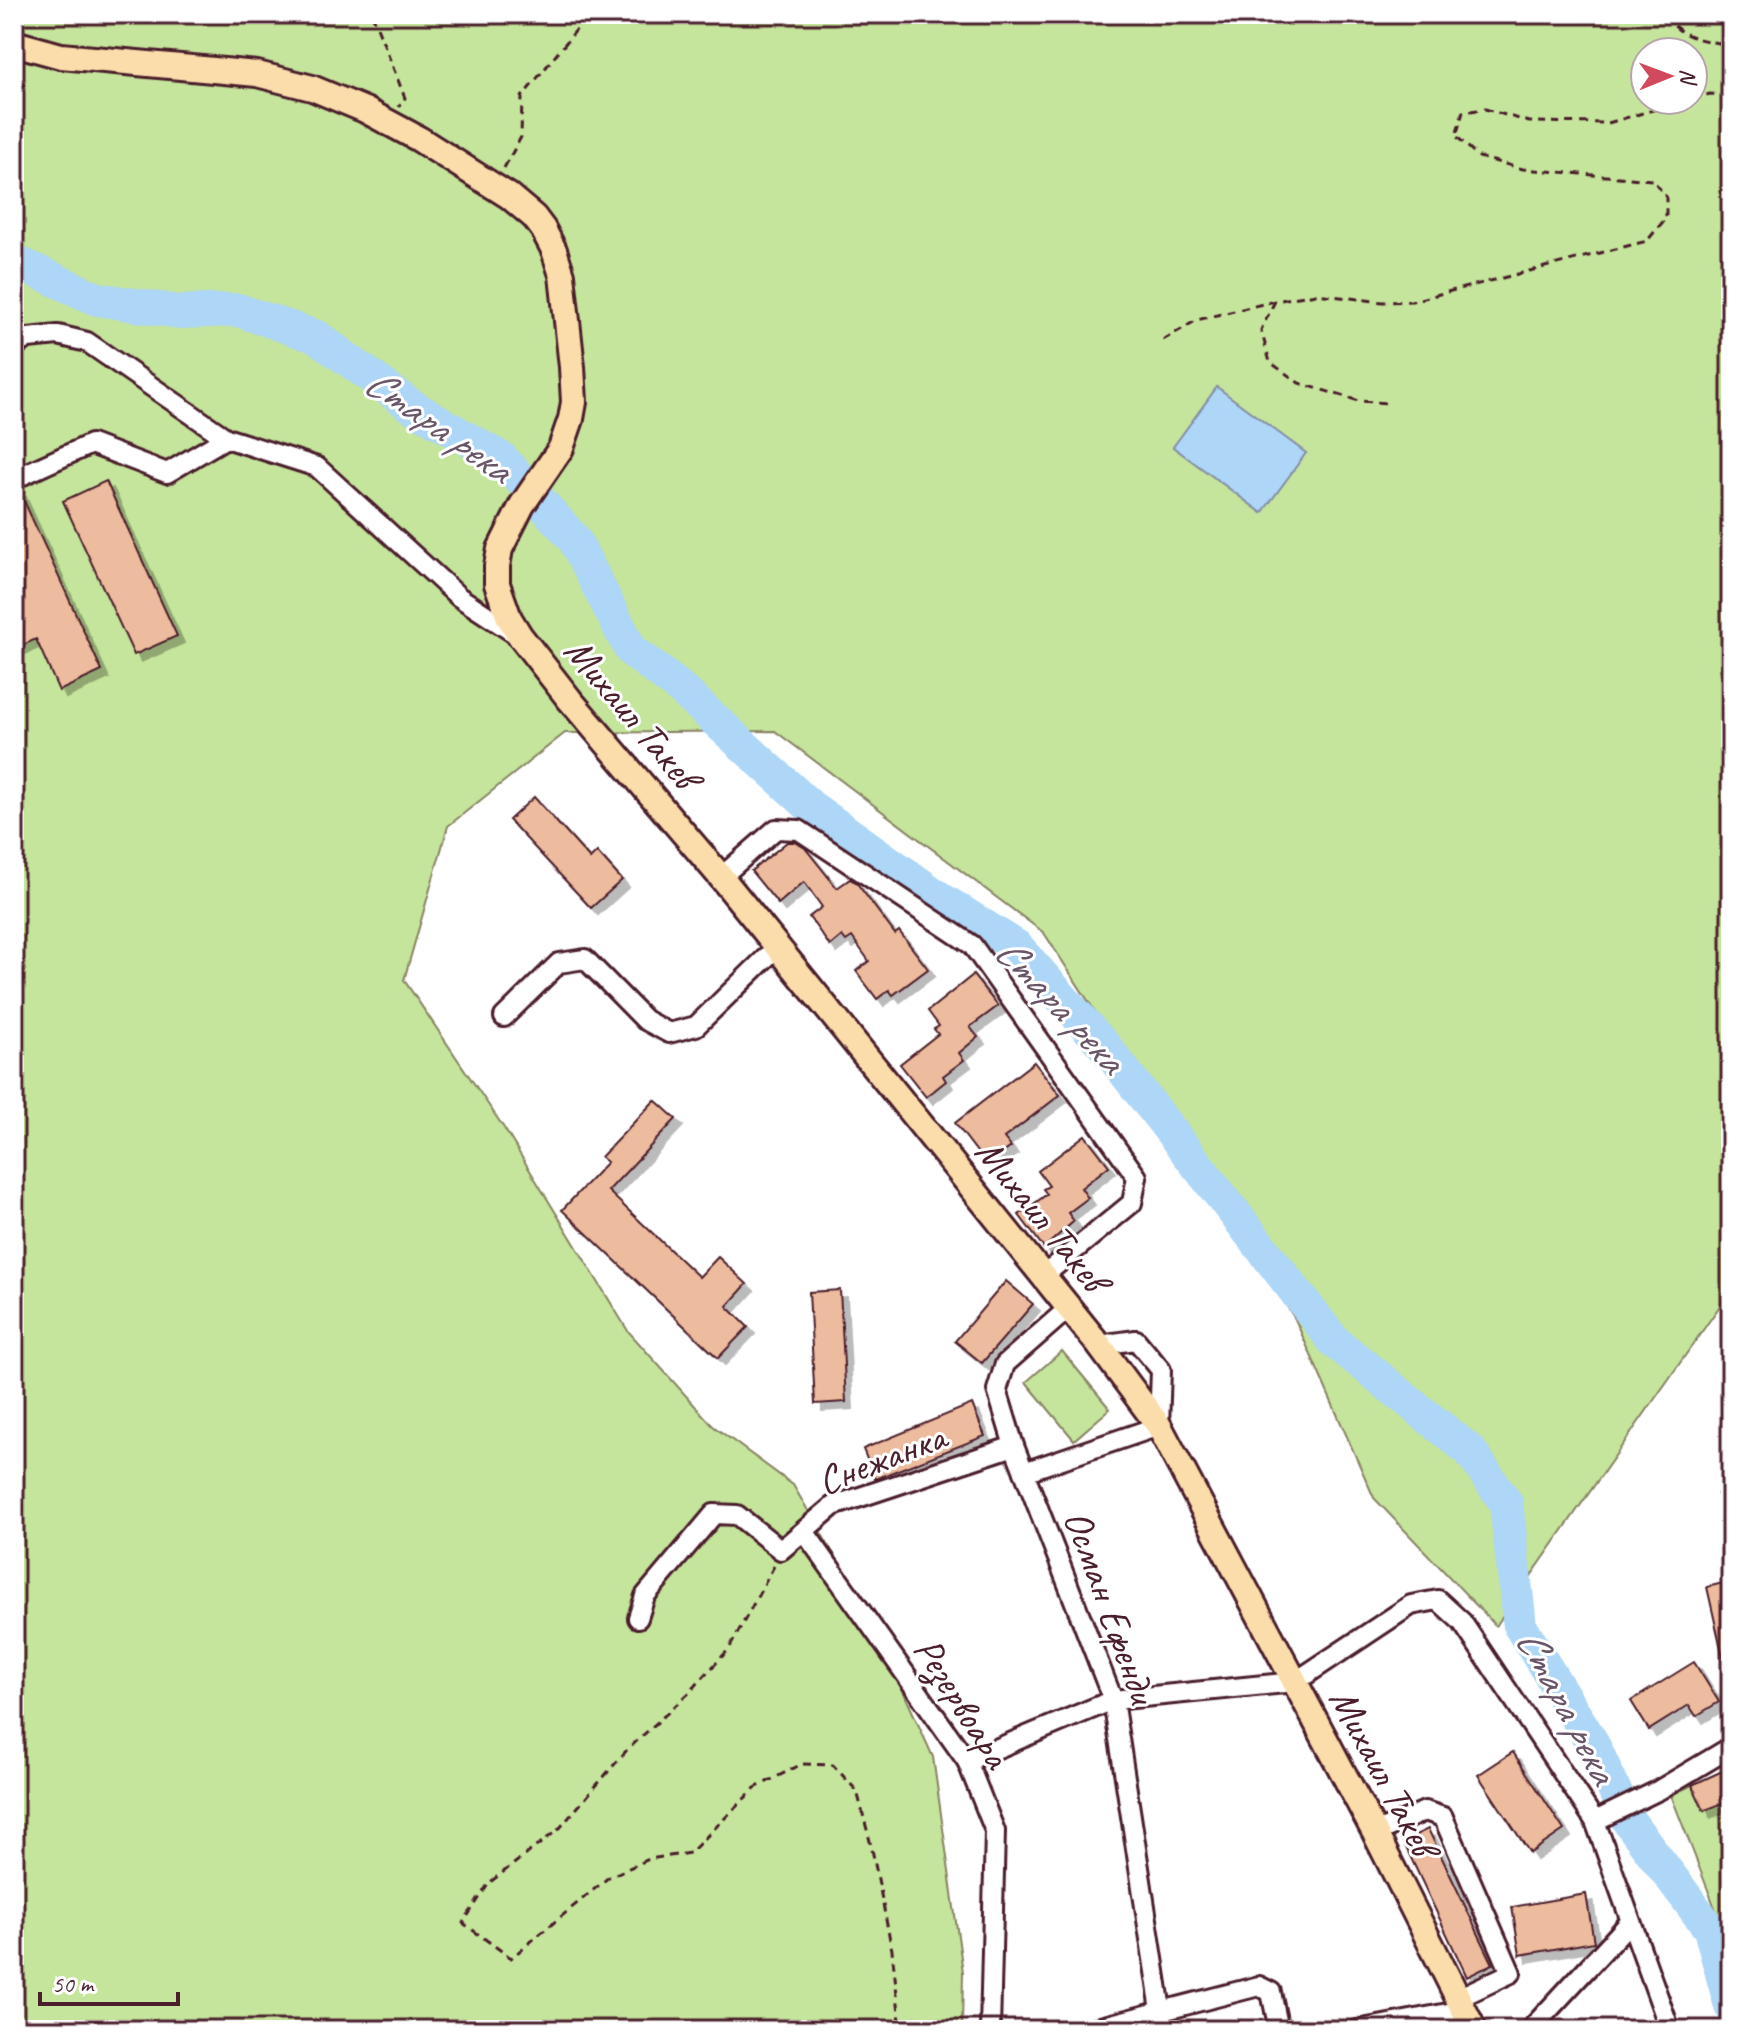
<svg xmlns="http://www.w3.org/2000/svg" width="1745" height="2044" font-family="Caveat,sans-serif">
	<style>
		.green { fill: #c5e49c; stroke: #888264; stroke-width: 2; fill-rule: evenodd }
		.water { fill: #add6f7; stroke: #858da5; stroke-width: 2 }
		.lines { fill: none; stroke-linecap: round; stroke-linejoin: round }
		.river { stroke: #add6f7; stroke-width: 34 }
		.building { fill: #edbb9e; stroke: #4a1f2b; stroke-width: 2; filter: url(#shadow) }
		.minor-casing { stroke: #4a1f2b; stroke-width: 24 }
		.major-casing { stroke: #4a1f2b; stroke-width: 30 }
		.path { stroke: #4a1f2b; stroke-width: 3; stroke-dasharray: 8 6; stroke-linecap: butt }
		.minor { stroke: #fff; stroke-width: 18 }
		.major { stroke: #faddab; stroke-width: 24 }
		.labels { text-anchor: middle; stroke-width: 6; stroke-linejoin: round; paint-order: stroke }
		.street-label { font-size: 40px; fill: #4a1f2b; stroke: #fff }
		.water-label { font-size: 42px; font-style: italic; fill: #685668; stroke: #fff }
	</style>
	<defs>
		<filter id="shadow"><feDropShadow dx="7" dy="7" stdDeviation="0" flood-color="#0004"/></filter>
	</defs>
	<rect width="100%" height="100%" fill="#fff"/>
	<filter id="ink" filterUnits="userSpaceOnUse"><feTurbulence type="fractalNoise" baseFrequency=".0125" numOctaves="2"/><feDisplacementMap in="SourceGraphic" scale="16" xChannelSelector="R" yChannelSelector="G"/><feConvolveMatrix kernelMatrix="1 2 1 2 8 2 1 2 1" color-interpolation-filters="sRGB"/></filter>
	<g filter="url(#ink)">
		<g class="green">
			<path d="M14,14H1731V1290L1496,1626L1374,1498L1295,1319L1044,933L775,731L565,733L448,826L404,980L504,1128L628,1331L713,1426L793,1485L867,1611L933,1757L963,1972L962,2030H14ZM1645,52H1693V100H1645Z"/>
			<path d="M1062,1351L1110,1409L1074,1440L1026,1382Z"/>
			<path d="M1731,1767V1949L1671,1795Z"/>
		</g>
		<path class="water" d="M1217,387L1306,453L1262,513L1173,447Z"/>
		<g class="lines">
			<path class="river" d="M14,261L97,299L179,312L238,310L317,337L410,405L502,459L574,539L631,650L680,688L812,808L942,900L1017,947L1107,1049L1334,1341L1470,1451L1506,1503L1520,1626L1593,1744L1628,1820L1710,1929L1731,2006"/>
		</g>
		<g class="building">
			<path d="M106,481L177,636L134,655L63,501Z"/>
			<path d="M19,490L102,671L59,691L36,639L14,649V491Z"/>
			<path d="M534,797L590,859L597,852L622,880L591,908L509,820Z"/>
			<path d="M787,842H795L805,848L837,888L850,879L856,882L895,934L899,931L928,969L893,995L889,990L877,999L856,971L869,961L852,937L846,941L842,936L830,946L809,917L822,907L804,882L778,904L751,871Z"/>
			<path d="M973,975L998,1006L970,1027L978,1037L959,1053L964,1060L943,1076L946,1081L926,1097L900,1064L938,1034L934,1029L939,1026L928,1011Z"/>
			<path d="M1034,1062L1060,1095L1004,1138L1011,1147L987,1165L955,1123Z"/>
			<path d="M655,1100L676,1119L608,1191L699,1277L718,1257L747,1284L727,1306L748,1327L718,1358L562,1210L607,1162L601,1157Z"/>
			<path d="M1085,1135L1109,1166L1081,1188L1088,1198L1068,1213L1074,1221L1044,1248L1019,1215L1047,1194L1043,1189L1049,1186L1038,1171Z"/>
			<path d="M1006,1281L1033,1304L982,1363L955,1341Z"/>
			<path d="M840,1290L846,1402L815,1404L809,1292Z"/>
			<path d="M972,1404L985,1436L875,1479L863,1449Z"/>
			<path d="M1731,1581V1665L1725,1666L1707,1587Z"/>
			<path d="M1694,1662L1719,1702L1696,1716L1689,1705L1649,1730L1631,1701Z"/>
			<path d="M1513,1752L1564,1830L1530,1853L1478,1775Z"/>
			<path d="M1731,1767V1799L1704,1811L1692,1785Z"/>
			<path d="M1428,1829L1493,1964L1467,1977L1403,1841Z"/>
			<path d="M1586,1894L1594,1942L1520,1955L1512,1907Z"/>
		</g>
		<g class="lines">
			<defs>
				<g id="minor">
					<path d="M14,346L28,338L58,335L87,342L226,438L317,467L459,597L517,635"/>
					<path d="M14,479L91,444L167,473L226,438"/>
					<path d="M721,877L776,829L799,830L972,945L1137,1177L1132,1203L1043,1276"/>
					<path d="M504,1017L559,963L585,959L645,1020L669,1033L696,1026L777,947"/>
					<path d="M1069,1308L1005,1364L997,1390L1014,1446L1113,1700L1161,2010"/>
					<path d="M1024,1472L1159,1426L1161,1370L1136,1340L1099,1345"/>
					<path d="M804,1531L967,1761L995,1831L990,2030"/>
					<path d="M638,1618L645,1596L714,1514L737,1515L781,1550L833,1506L1014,1446"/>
					<path d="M967,1761L1113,1700L1295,1682L1411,1605L1438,1600L1462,1622L1595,1821L1670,2030"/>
					<path d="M1595,1821L1659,1790L1731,1747"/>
					<path d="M1375,1833L1425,1811L1443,1817L1511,1973L1458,1998"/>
					<path d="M1088,2030L1259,1986L1271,1992L1279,2030"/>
					<path d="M1357,2030L1464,2010"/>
					<path d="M1530,2030L1630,1922"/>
				</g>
				<path id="major" d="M14,43L61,56L257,74L312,88L365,110L419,139L509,196L534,217L543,229L554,250L562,275L572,367L574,402L571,419L561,448L522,505L500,549L497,566V584L509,618L520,636L570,700L721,877L1099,1345L1159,1426L1375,1833L1474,2030"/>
			</defs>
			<use href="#minor" class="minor-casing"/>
			<use href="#major" class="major-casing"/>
			<g class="path">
				<path d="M372,14L405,98L399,107"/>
				<path d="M1667,14C1676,39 1709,41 1731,45"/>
				<path d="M1693,99L1710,94L1731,95"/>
				<path d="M504,168L521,137L522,97L589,14"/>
				<path d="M1275,301L1261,330L1270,362L1299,383L1359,401L1388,403"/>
				<path d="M1163,340L1197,320L1275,301L1316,294L1383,302L1412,301L1647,241L1666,218V197L1653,180L1523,169L1479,157L1456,136L1463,112L1485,109L1529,122L1608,123L1688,100"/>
				<path d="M1718,1495L1731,1470"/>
				<path d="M774,1566L729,1649L689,1693L626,1751L559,1829L489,1883L463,1923L511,1958L609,1877L649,1859L690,1853L755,1788L802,1764L833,1765L857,1791L872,1849L892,1950L901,2030"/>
			</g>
			<use href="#minor" class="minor"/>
			<use href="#major" class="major"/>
		</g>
	</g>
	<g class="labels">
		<g class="street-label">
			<text transform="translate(632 712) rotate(50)" y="14">Михаил Такев</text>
			<text transform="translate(1042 1214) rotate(51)" y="14">Михаил Такев</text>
			<text transform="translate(881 1458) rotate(-21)" y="14">Снежанка</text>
			<text transform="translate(1111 1606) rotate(70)" y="14">Осман Ефенди</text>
			<text transform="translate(963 1702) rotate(58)" y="14">Резервоара</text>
			<text transform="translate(1384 1771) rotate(62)" y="14">Михаил Такев</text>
		</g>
		<g class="water-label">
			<text transform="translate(439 424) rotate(35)" y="15">Стара река</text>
			<text transform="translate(1061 1004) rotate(47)" y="15">Стара река</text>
			<text transform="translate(1568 1705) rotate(62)" y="15">Стара река</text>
		</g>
	</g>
	<rect width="1745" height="2044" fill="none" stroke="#fff" stroke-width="48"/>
	<rect x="24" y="24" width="1697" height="1996" fill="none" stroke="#4a1f2b" stroke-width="3" filter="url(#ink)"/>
	<g transform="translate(1669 76) rotate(89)"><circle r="38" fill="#ffffff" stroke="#b7a5aa" stroke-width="2"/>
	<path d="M0-6L14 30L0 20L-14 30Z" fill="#d1495b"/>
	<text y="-12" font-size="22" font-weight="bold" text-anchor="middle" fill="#4a1f2b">N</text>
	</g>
	<path d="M40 1992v12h138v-12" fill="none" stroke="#4a1f2b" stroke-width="4"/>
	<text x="52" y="1992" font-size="24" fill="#4a1f2b" stroke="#ffffff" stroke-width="6" paint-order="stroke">50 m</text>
</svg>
